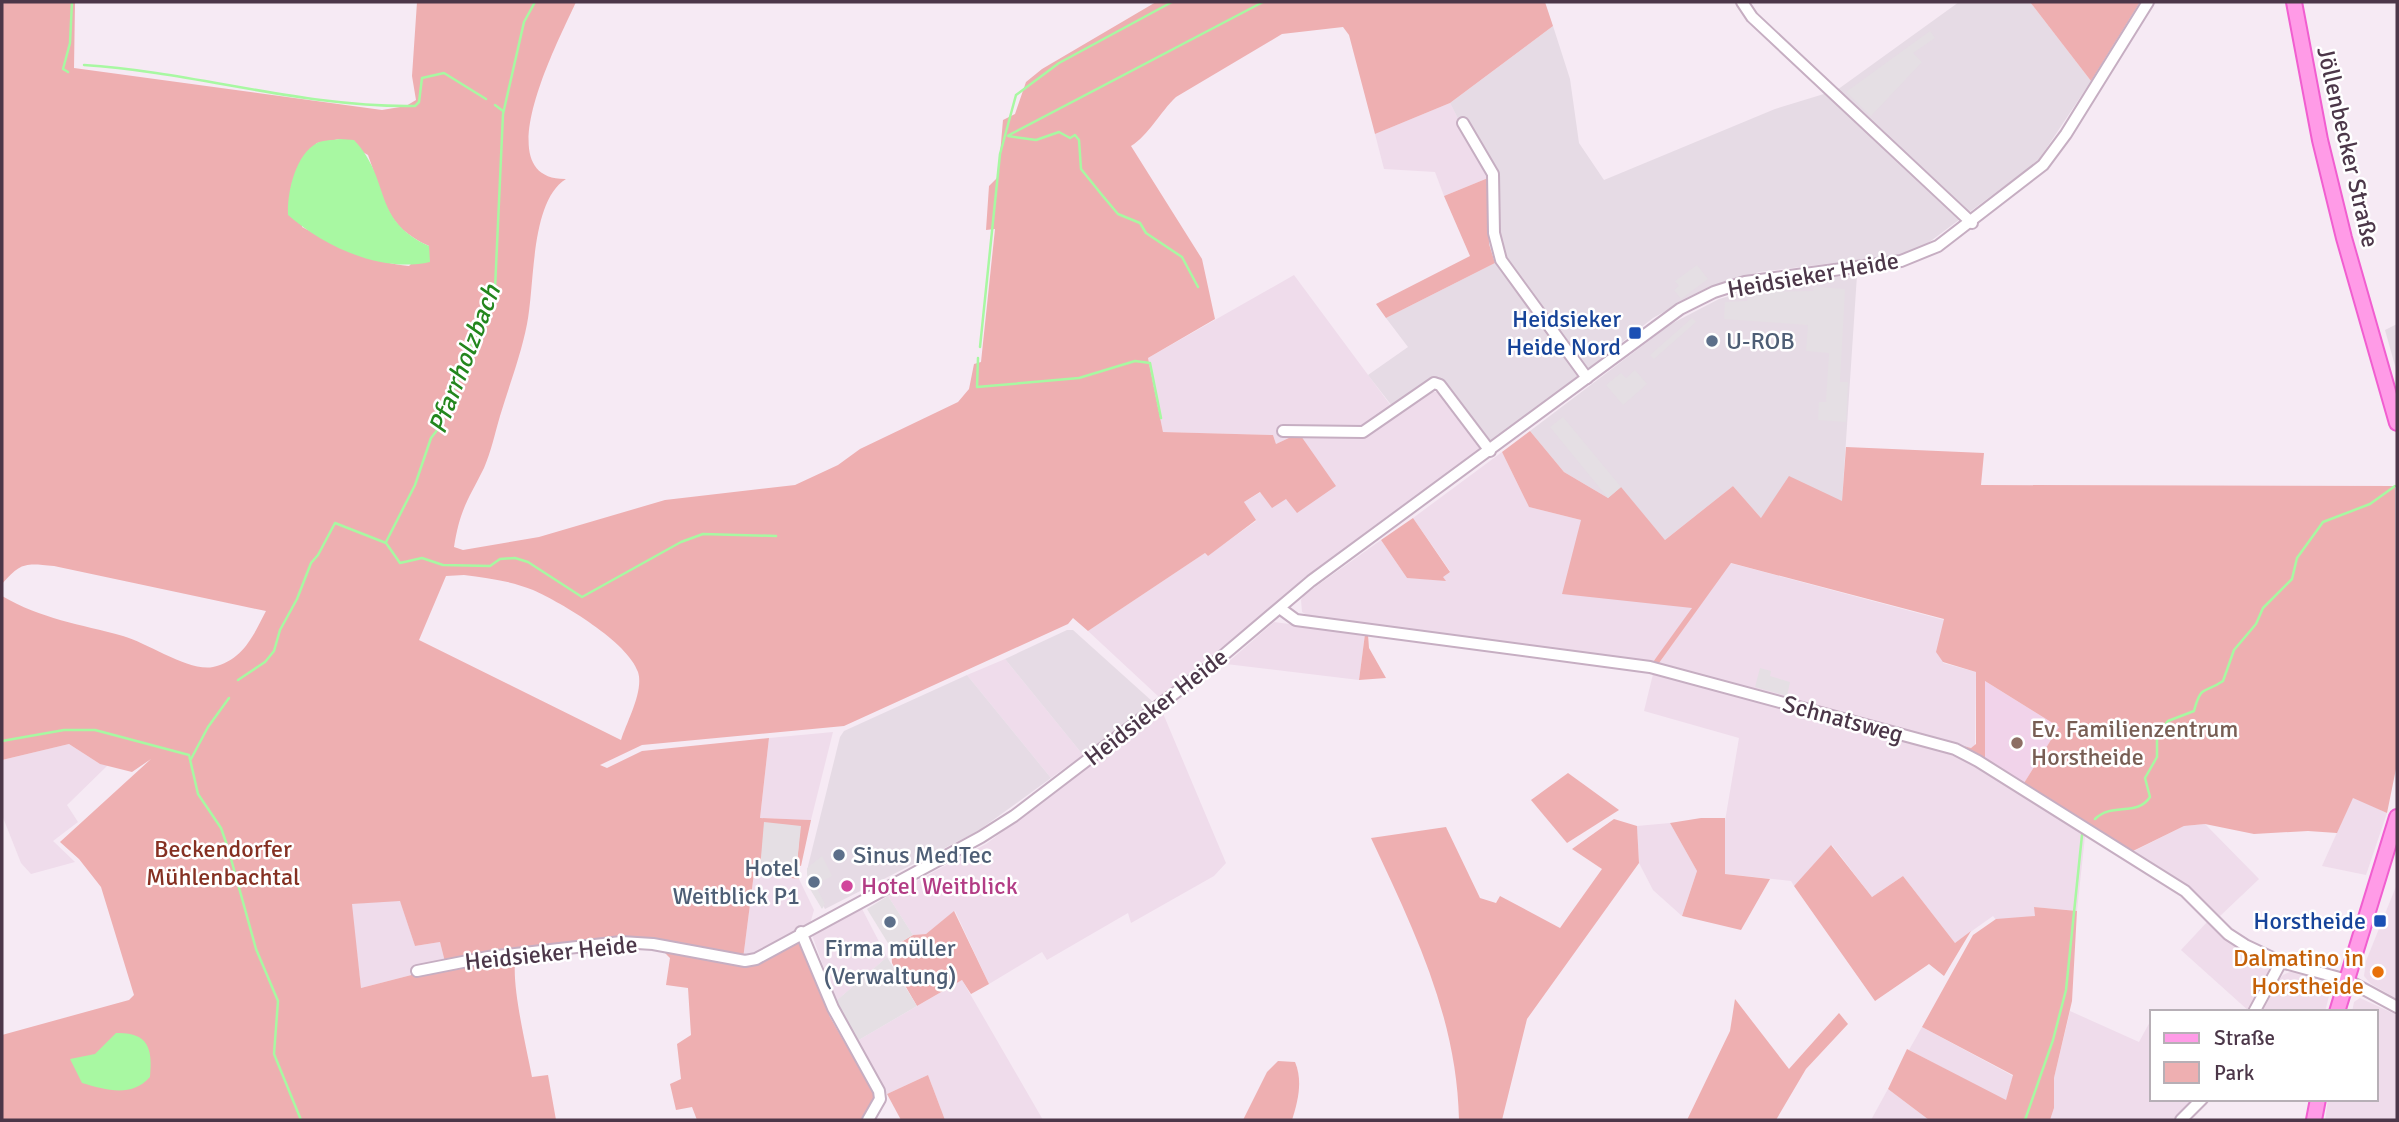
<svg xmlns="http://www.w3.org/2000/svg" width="2399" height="1122" font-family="Signika,sans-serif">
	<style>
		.residential { fill: #efdceb }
		.industrial { fill: #e6dbe5 }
		.education { fill: #f1d3ea }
		.green { fill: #eeafb1; fill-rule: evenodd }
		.parking { fill: #e5dfe4 }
		.water { fill: #a8f8a2 }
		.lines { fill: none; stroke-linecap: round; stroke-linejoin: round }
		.stream { stroke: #a8f8a2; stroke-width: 2.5 }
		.minor-casing { stroke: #c6aec2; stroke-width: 14 }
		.major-casing { stroke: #f15ed0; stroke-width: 18 }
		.minor { stroke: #fff; stroke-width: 10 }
		.major { stroke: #ff9be7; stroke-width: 14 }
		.transit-dot { fill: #1a4fb4; stroke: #fff; stroke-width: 2.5 }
		.service-dot { fill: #5c6f8a; stroke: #fff; stroke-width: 2.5 }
		.education-dot { fill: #8d6e63; stroke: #fff; stroke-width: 2.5 }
		.hotel-dot { fill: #d1479c; stroke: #fff; stroke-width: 2.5 }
		.food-dot { fill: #e8710a; stroke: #fff; stroke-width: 2.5 }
		.labels { text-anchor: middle; stroke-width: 5; stroke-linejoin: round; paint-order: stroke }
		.street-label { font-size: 24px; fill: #4c3749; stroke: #fff }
		.transit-label { font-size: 24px; fill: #164399; stroke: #fff; text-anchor: end }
		.service-label { font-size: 24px; fill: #4e5e75; stroke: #fff; text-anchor: start }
		.education-label { font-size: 24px; fill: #785e54; stroke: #fff; text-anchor: start }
		.park-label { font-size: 24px; fill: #853022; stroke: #fff }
		.hotel-label { font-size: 24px; fill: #b23c85; stroke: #fff; text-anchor: start }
		.food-label { font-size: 24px; fill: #c56008; stroke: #fff; text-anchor: end }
		.water-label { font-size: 26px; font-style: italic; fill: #23861d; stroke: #fff }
	</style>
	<rect width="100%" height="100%" fill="#f6eaf4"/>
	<g class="residential">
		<path d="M1450,103L1488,178L1444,196L1435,172L1384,169L1375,134Z"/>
		<path d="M1294,275L1397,414L1428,392H1438L1443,395L1484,450L1303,579L1279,602L1159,697L1088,631L1205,553L1207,556L1256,521L1244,502L1261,492L1293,436L1276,444L1273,435L1163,432L1148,358Z"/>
		<path d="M1502,452L1529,507L1581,520L1693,608L1653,662L1308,616L1302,612L1301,600L1304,595L1381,540L1407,578L1445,580L1442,577L1450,571L1413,518Z"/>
		<path d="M1730,563L1944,620L1943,663L1976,672L1975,746L1971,748L1659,663Z"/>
		<path d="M1274,622L1365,634L1359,680L1226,664Z"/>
		<path d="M1005,659L1083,755L1051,778L967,675Z"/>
		<path d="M1656,673L1952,754L1977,767L2085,836L2077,911L2034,907L2036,916L1997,921L1993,916L1955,943L1903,876L1872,897L1832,845L1794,886L1791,881L1725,874V821L1739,738L1644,711L1653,674Z"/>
		<path d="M1162,711L1226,863L1214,876L1131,923L1128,913L1047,960L1042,952L989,984L955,911L926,934L913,935L888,896L986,844Z"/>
		<path d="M833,732L811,820L760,818L769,738Z"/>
		<path d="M69,744L100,764H109L67,805L78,822L53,841L75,862L31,874L21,863L2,815V760Z"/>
		<path d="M2353,797L2387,813L2366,875L2322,866Z"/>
		<path d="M1670,823L1697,871L1682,916L1653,890L1639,863L1637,826Z"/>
		<path d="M2205,824L2259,879L2220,916L2188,885L2134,851L2184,826Z"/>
		<path d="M754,872L799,879L814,910L810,924L743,959Z"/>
		<path d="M2397,884V999L2371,984L2364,976L2366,961Z"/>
		<path d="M400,900L415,946L440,942L445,962L423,972L361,988L351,904Z"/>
		<path d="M861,907L887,957L836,1001L812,935Z"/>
		<path d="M2209,920L2228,940L2269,962L2271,970L2250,1012L2181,950Z"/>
		<path d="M2292,971L2328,985L2330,992L2325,1012H2259L2269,991L2283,975Z"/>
		<path d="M962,980L1043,1120H945L928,1075L887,1094L857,1041Z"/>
		<path d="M2360,998L2397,1015V1120H2325L2328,1099H2376V1012H2352L2354,1002Z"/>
		<path d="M2070,1011L2139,1042L2152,1018V1099H2196L2173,1120H2050L2054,1108V1078Z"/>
		<path d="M1922,1027L2013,1076L2006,1101L1909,1050Z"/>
		<path d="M1888,1089L1929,1120H1871Z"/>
	</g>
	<g class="industrial">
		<path d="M1959,2H2030L2091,81L2038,161L1924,246L1899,255L1759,272L1705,289L1653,318L1490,445L1440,381L1428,380L1392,406L1368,375L1408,347L1386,318L1495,263L1489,244L1488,178L1450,103L1553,26L1570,79L1579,143L1604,180L1775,109L1837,90Z"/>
		<path d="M1857,275L1842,501L1761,518L1733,486L1665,540L1621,488L1608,498L1564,472L1530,431L1671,324L1719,299L1775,283Z"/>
		<path d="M2397,324V373L2385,330Z"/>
		<path d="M1067,630H1073L1153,702L1083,755L1005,659Z"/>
		<path d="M967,675L1051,778L978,831L825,909L808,878V866L840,737L844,731Z"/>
	</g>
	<path class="education" d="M1985,681L2059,727L2024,783L1985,759Z"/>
	<g class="green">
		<path d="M2,2H75L74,68L382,110L406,106L416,100L412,76L417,2H576C560,38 484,180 566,179C530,201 535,285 527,324C521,355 509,386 500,416C495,433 491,452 484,468C468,500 460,509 454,547L463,550L539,537L665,500L795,485L838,465L860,449L958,402L969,389L974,364L981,362L995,229L986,230L989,186L998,177L1003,120L1015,114L1026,82L1042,69L1156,2H1545L1553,26L1450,103L1375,134L1349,35L1343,27L1282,34L1176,97C1161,111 1148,136 1131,146L1202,259L1215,319L1148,358L1163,432L1273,435L1276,444L1293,436H1301L1336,486L1297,513L1286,499L1272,508L1260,492L1244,502L1256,520L1208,556L1205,553L1088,631L1073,618L1068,624L844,726L642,745L600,765L607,768L642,751L769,738L760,818L811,820L801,866L797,865L800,826L760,868L800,873L799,879L754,873L743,959L653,941L445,962L440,942L415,946L400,901L352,904L361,988L423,972L516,957C510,981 527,1050 532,1077L548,1075L556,1120H2V1035L129,1000L134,995L101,887L79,859L60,842L151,759L132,772L100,764L69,744L2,760V596C41,619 80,624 123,636C148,643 189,672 213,667C243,660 253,636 266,611L54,566C25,563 21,562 2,584ZM340,139L368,155C384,198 384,226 429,246L409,266C369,262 337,245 302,227L303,159L317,143ZM464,575C488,578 511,581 533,590C562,603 628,642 638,672C644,691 627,721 621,740L419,640L446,576Z"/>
		<path d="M2030,2H2140L2091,81Z"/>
		<path d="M1488,178L1489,244L1495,263L1386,318L1376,304L1470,256L1444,196Z"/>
		<path d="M1530,431L1564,472L1608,498L1621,487L1665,540L1733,486L1761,518L1789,476L1842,501L1846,447L1984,453L1981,485L2395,486L2397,764L2387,813L2353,798L2337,833L2308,831L2254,834L2205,824L2184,826L2133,851L2024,783L2059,727L1985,681V759L1964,746L1971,748L1976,744V672L1943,662L1936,652L1944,619L1731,563L1659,663L1653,662L1692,608L1562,594L1581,520L1529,507L1502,452Z"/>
		<path d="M1413,518L1450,572L1443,577L1446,581L1407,578L1381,540Z"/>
		<path d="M1365,634L1368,635L1369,648L1386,678L1359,680Z"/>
		<path d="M1568,773L1619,810L1567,843L1531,800Z"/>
		<path d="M1701,818H1725V874L1770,879L1741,930L1682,916L1697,871L1670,823Z"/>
		<path d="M1614,819L1637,826L1639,863L1527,1019L1502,1120H1459C1457,1017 1414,930 1371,838L1446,827L1480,898L1496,903L1500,896L1560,928L1602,869L1572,849Z"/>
		<path d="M1831,845L1872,897L1903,876L1955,943L1971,931L1944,976L1929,964L1875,1001L1794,886Z"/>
		<path d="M2034,907L2077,911L2072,1001L2054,1078V1108L2050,1120H1929L1888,1089L1907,1049L2006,1100L2013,1075L1922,1027L1973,935L1996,919L2035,916Z"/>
		<path d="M954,911L989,984L971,994L962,980L917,1006L892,963L891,948L913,935L926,934Z"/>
		<path d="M799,942L830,1017L873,1092V1104L862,1120H697L692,1107L676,1110L670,1084L681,1079L677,1044L691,1035L688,988L666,985L670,958L665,953L673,951L736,965Z"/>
		<path d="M1735,999L1789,1069L1839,1013L1848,1024L1806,1069L1776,1120H1687L1730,1031Z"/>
		<path d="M1278,1061L1295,1062C1303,1081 1298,1101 1292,1120H1243L1267,1072Z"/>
		<path d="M928,1075L945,1120H901L887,1094Z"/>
	</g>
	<g class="parking">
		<path d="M1930,31L1935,38L1913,53L1922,62L1871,116L1846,92Z"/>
		<path d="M1697,265L1708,279L1681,299L1674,290L1679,286L1675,281Z"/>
		<path d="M1814,287L1845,289L1840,382H1848L1846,422L1818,420L1819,402H1826L1829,353L1806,351L1808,325L1724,319L1725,302L1747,301L1748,298H1754L1755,294L1769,295L1770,292L1813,291Z"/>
		<path d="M1692,318L1696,322L1654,359L1650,355Z"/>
		<path d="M1635,370L1647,384L1623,405L1606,385L1621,373L1626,378Z"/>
		<path d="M1563,417L1621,487L1608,498L1550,427Z"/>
		<path d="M1760,668L1771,671L1770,676L1790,682L1787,696L1755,687Z"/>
		<path d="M764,822L801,826L796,872L760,869Z"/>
		<path d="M822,856L832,876L815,885L825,904L822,909L810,889L807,874V868Z"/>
		<path d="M888,896L913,935L891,948L867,909Z"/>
		<path d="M887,957L917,1006L857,1041L836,1001Z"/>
	</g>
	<g class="water">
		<path d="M340,139L354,140C392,180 371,220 429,246L430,262C381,273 325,247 288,215C287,193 295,155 317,143C323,140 334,140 340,139Z"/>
		<path d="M116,1033C148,1032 153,1048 150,1077C131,1098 106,1090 82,1083L70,1059L95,1054Z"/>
	</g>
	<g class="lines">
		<g class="stream">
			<path d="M84,65C195,72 304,108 415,106L419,102L422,78L444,73L486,99"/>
			<path d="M68,72L63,69L70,43L72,2"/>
			<path d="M495,105L503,111"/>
			<path d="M1009,135L1263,2"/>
			<path d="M1008,136L1036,140L1059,132L1070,138L1075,135L1079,140L1081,169L1102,195L1118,214L1140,223L1146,233L1182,257L1198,287"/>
			<path d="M980,347L1000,154L1016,95L1059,63L1172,2"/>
			<path d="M978,358L977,387L1079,378L1135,361L1150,363L1161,418"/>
			<path d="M386,542L415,485L431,438L438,429L480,325L486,319L487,307L495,289L503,114L524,22L535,2"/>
			<path d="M238,680L265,662L274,651L280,630L297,599L311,563L318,555L335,523L386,543L400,563L422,558L443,565L490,566L500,559L515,558L528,562L582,597L681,542L703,534L776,536"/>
			<path d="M2,741L64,730H95L189,755L198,794L221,828L228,848L256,949L278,1001L274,1054L301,1120"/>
			<path d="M191,759L208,727L229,698"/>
			<path d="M2095,819C2112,802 2137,817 2150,797L2145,778L2157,757V734L2168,721L2194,711C2201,684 2204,694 2223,681L2234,650L2256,624L2263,608L2292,579L2297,558L2323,522L2370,504L2395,486"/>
			<path d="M2025,1120L2053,1040L2066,990L2082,835"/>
		</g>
		<defs>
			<g id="minor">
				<path d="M1742,2L1752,17L1972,223"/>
				<path d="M1463,123L1493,174L1494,233L1501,260L1587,378"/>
				<path d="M1283,431L1363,432L1434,383L1440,385L1490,451"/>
				<path d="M1281,609L1296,620L1650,667L1955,749L1978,761L2185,891L2228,934L2245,945L2281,962L2347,980L2397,1007"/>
				<path d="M801,932L833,1008L879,1091L880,1099L868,1120"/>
				<path d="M417,971L488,957L621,942L653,944L745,961L756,959L981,837L1014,816L1213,664L1311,581L1680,309L1714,292L1745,282L1901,261L1938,246L2043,165L2066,134L2148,2"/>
				<path d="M2254,1012L2281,962"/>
				<path d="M2181,1120L2202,1099"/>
			</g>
			<g id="major">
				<path d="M2294,2L2320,140L2344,238L2397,423"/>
				<path d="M2337,1012L2397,817"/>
				<path d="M2314,1120L2318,1099"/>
			</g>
		</defs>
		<use href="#minor" class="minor-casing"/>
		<use href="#major" class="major-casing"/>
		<use href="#minor" class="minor"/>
		<use href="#major" class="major"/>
	</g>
	<g class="transit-dot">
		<rect x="1628" y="326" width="14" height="14" rx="3.5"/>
		<rect x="2373" y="914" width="14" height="14" rx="3.5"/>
	</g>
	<g class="service-dot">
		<circle cx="1712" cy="341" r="7"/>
		<circle cx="839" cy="855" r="7"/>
		<circle cx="814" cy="882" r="7"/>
		<circle cx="890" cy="922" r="7"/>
	</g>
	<circle class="education-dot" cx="2017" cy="743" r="7"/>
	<circle class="hotel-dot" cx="847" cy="886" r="7"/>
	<circle class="food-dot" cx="2378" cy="972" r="7"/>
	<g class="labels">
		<g class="street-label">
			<text transform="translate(2348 147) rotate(77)" y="8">Jöllenbecker Straße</text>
			<text transform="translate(1813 275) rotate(-10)" y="8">Heidsieker Heide</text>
			<text transform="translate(1156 707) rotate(-38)" y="8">Heidsieker Heide</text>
			<text transform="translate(1843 719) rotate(15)" y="8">Schnatsweg</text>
			<text transform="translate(551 953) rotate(-6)" y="8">Heidsieker Heide</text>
		</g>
		<g class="transit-label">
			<text x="1621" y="327">Heidsieker<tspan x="1621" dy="28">Heide Nord</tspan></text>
			<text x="2366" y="929">Horstheide</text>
		</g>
		<g class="service-label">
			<text x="1726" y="349">U-ROB</text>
			<text x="853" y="863">Sinus MedTec</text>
			<text x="800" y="876" text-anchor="end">Hotel<tspan x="800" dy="28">Weitblick P1</tspan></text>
			<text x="890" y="956" text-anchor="middle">Firma müller<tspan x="890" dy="28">(Verwaltung)</tspan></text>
		</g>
		<g class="education-label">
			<text x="2031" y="737">Ev. Familienzentrum<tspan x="2031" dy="28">Horstheide</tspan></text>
		</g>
		<g class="park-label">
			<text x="223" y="857">Beckendorfer<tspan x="223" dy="28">Mühlenbachtal</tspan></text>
		</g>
		<g class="hotel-label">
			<text x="861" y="894">Hotel Weitblick</text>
		</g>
		<g class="food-label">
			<text x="2364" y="966">Dalmatino in<tspan x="2364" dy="28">Horstheide</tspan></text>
		</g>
		<g class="water-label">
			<text transform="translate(464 359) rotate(-69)" y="9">Pfarrholzbach</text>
		</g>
	</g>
	<rect width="2399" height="1122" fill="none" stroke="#4c3749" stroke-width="7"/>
	<rect x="2150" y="1010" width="228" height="91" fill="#ffffff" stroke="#b7afb6" stroke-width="2"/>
	<rect x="2164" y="1033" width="35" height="10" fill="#ff9be7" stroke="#b7afb6" stroke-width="2"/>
	<text x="2214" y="1045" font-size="21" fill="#4c3749">Straße</text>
	<rect x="2164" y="1062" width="35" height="21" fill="#eeafb1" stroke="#b7afb6" stroke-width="2"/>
	<text x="2214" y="1080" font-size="21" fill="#4c3749">Park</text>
</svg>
